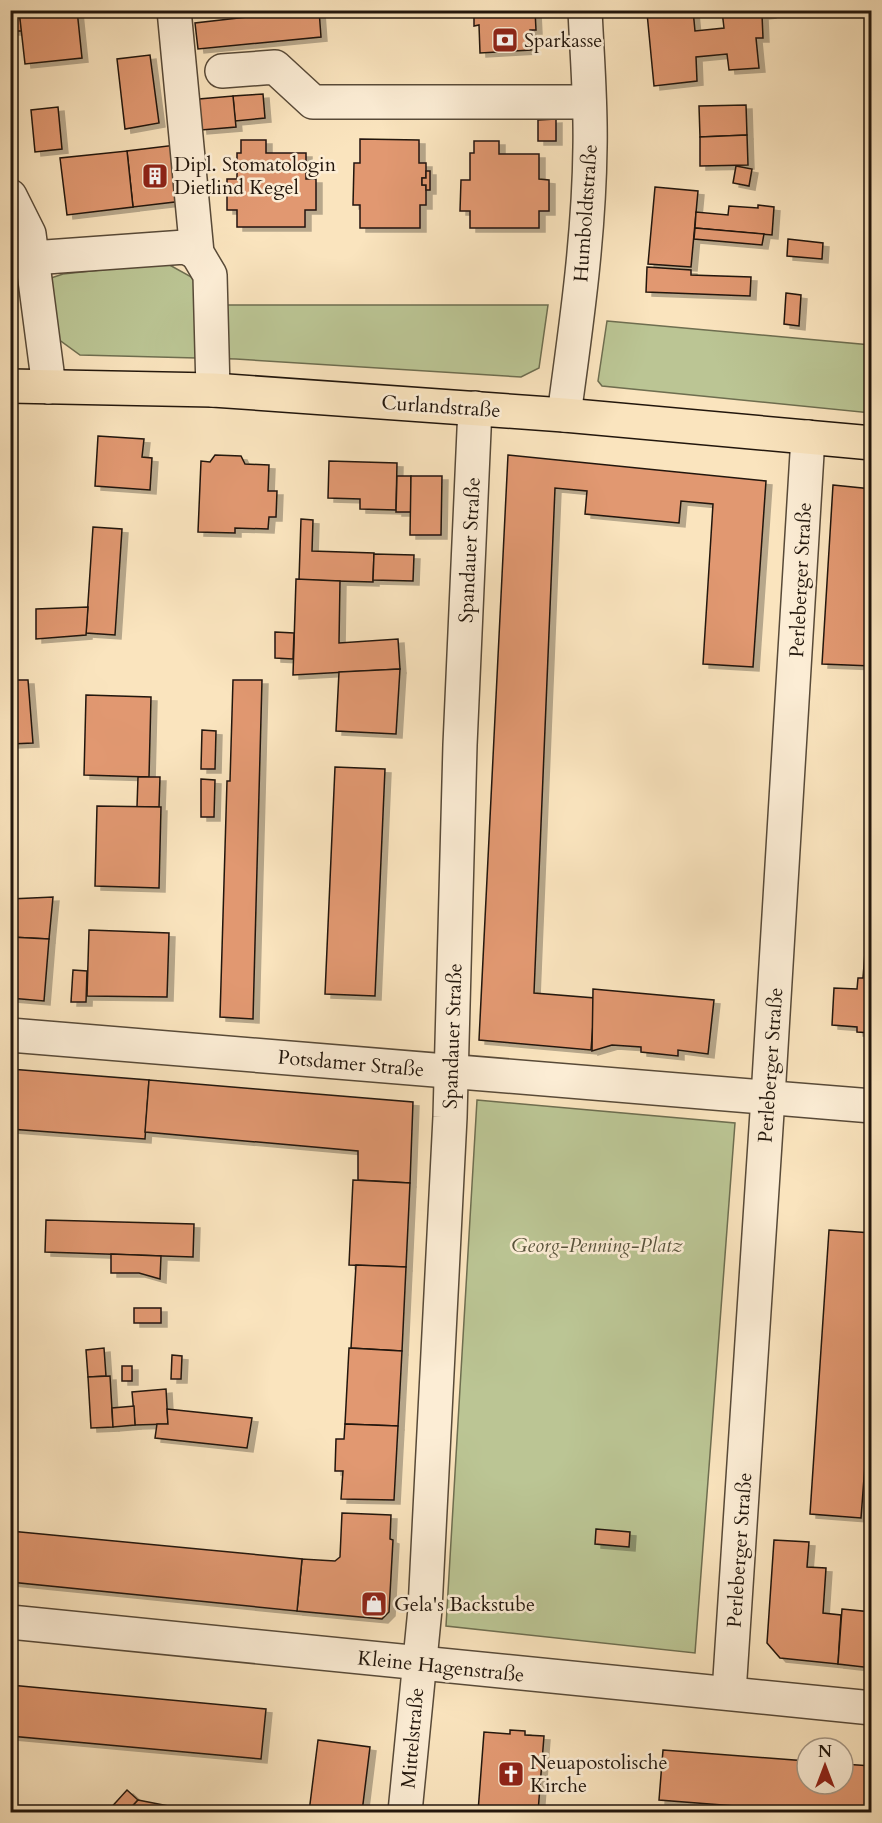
<svg xmlns="http://www.w3.org/2000/svg" width="882" height="1823" font-family="Cardo,serif">
	<style>
		.green { fill: #bbc594; stroke: #6e6e50; stroke-width: 1.5 }
		.building { fill: #e19871; stroke: #22160c; stroke-width: 1.5; filter: url(#shadow) }
		.lines { fill: none; stroke-linecap: round; stroke-linejoin: round }
		.minor-casing { stroke: #584a38; stroke-width: 36 }
		.major-casing { stroke: #22160c; stroke-width: 36 }
		.minor { stroke: #fcedd5; stroke-width: 33 }
		.major { stroke: #fae4be; stroke-width: 33 }
		.labels { text-anchor: middle; stroke-width: 5; stroke-linejoin: round; paint-order: stroke }
		.poi-label { font-size: 20px; fill: #22160c; stroke: #fcedd5; text-anchor: start }
		.street-label { font-size: 20px; fill: #22160c; stroke: #fcedd5 }
		.park-label { font-size: 20px; font-style: italic; fill: #58533c; stroke: #fcedd5 }
	</style>
	<defs>
		<filter id="shadow"><feDropShadow dx="6" dy="4" stdDeviation="0" flood-color="#0004"/></filter>
	</defs>
	<rect width="100%" height="100%" fill="#fae4be"/>
	<filter id="stains"><feTurbulence type="fractalNoise" baseFrequency=".00333" numOctaves="4"/><feColorMatrix values="0 0 0 0 .2 0 0 0 0 .09 0 0 0 0 .02 0 0 0 .5 -.17"/></filter>
	<radialGradient id="worn" r=".72"><stop offset=".6" stop-color="#630" stop-opacity="0"/><stop offset="1" stop-color="#630" stop-opacity=".3"/></radialGradient>
	<g class="green">
		<path d="M166,263L195,279L224,305H548L539,368L521,377L236,359L80,355L54,336L48,279L63,274Z"/>
		<path d="M607,321L871,345V413L602,386L598,381Z"/>
		<path d="M477,1100L735,1123L695,1653L446,1626Z"/>
	</g>
	<g class="building">
		<path d="M10,10H19L22,31H10Z"/>
		<path d="M19,10H77L82,58L25,64Z"/>
		<path d="M310,10H319L321,37L198,49L195,23Z"/>
		<path d="M478,10H535L536,30H530L531,50L480,53L479,25L474,26V15H478Z"/>
		<path d="M672,10H693L695,31L724,28L722,11L769,10L770,14L762,15L763,38H756L759,68L729,70L727,54L696,57L697,81L654,86L647,13Z"/>
		<path d="M150,55L159,123L125,129L117,59Z"/>
		<path d="M263,94L265,118L235,121L233,96Z"/>
		<path d="M233,96L236,127L201,130L199,99Z"/>
		<path d="M746,105L747,135L700,137L699,106Z"/>
		<path d="M58,107L62,149L35,152L31,110Z"/>
		<path d="M556,119V141H538V120Z"/>
		<path d="M747,135L748,165L700,166V137Z"/>
		<path d="M360,139L419,140V163H426V178H422V185H426V205H420V228H360V205H353L354,163H360Z"/>
		<path d="M241,140H266V153H306V179H316V210H305V227H237V210H227V179H237V153H241Z"/>
		<path d="M474,141H499V154H539V179L549,180V211H539V228H470V211H460L461,180H470V153H474Z"/>
		<path d="M176,145L183,201L133,207L127,151Z"/>
		<path d="M127,151L133,207L67,215L60,158Z"/>
		<path d="M736,166L752,169L749,186L733,183Z"/>
		<path d="M426,171H430V190H426V185H422V178H426Z"/>
		<path d="M655,187L698,191L691,267L648,264Z"/>
		<path d="M758,205L774,207L772,235L695,228L696,212L728,215L729,206L758,208Z"/>
		<path d="M695,228L764,234L762,245L694,239Z"/>
		<path d="M788,239L823,243L822,259L787,256Z"/>
		<path d="M647,267L691,270V275L751,277L750,296L646,292Z"/>
		<path d="M786,293L801,295L799,326L784,324Z"/>
		<path d="M98,436L144,439L142,457L152,458L150,490L95,486Z"/>
		<path d="M215,455L241,456L245,464L269,465L268,491H277L276,517H269L268,529L235,528V533L198,532L201,461L210,462Z"/>
		<path d="M508,455L766,481L753,667L703,664L713,504L681,501L679,523L585,514L587,491L555,488L534,993L595,998L591,1050L479,1040Z"/>
		<path d="M329,461L397,463L396,510L360,509V499L328,498Z"/>
		<path d="M397,476H411V512H396Z"/>
		<path d="M411,476H442L441,535H410Z"/>
		<path d="M833,485L872,489V666L822,664Z"/>
		<path d="M301,519L313,520L312,551L374,553L373,582L299,580Z"/>
		<path d="M93,527L122,529L115,635L86,633Z"/>
		<path d="M374,554L414,555L413,581L373,580Z"/>
		<path d="M296,579L340,581L339,643L398,639L400,669L293,675Z"/>
		<path d="M88,607L86,635L36,639V609Z"/>
		<path d="M275,632L294,633L293,659L275,658Z"/>
		<path d="M400,669L396,734L336,731L339,672Z"/>
		<path d="M10,680H28L33,743L10,744Z"/>
		<path d="M233,680H262L253,1019L220,1017L227,781H230Z"/>
		<path d="M86,695L151,697L149,777L84,775Z"/>
		<path d="M202,730L216,731L215,769H201Z"/>
		<path d="M335,767L385,769L375,996L325,994Z"/>
		<path d="M138,777H160L159,807H137Z"/>
		<path d="M201,779L215,780L214,817H201Z"/>
		<path d="M97,806L161,807L159,888L95,886Z"/>
		<path d="M53,897L49,939L10,937V899Z"/>
		<path d="M868,915L872,916V1033L857,1032V1027L832,1025L834,988L857,989L858,978H863Z"/>
		<path d="M89,930L169,933L167,997L87,996Z"/>
		<path d="M10,937L49,939L44,1001L10,998Z"/>
		<path d="M73,970L87,971L86,1002H71Z"/>
		<path d="M593,989L714,1000L708,1054L678,1050V1056L641,1052V1047L612,1045L592,1051Z"/>
		<path d="M10,1069L149,1080L145,1139L10,1129Z"/>
		<path d="M149,1080L413,1102L410,1183L358,1180V1151L145,1132Z"/>
		<path d="M353,1180L410,1183L406,1267L349,1265Z"/>
		<path d="M46,1220L194,1224L193,1257L45,1252Z"/>
		<path d="M829,1230L872,1233V1371L861,1518L810,1514Z"/>
		<path d="M111,1254L161,1256L160,1279L139,1273H111Z"/>
		<path d="M356,1265L406,1267L402,1351L351,1348Z"/>
		<rect x="134" y="1308" width="27" height="15"/>
		<path d="M104,1348L106,1376L88,1377L86,1350Z"/>
		<path d="M349,1348L402,1351L398,1426L345,1424Z"/>
		<path d="M172,1355L182,1356L181,1379H171Z"/>
		<rect x="122" y="1366" width="10" height="15"/>
		<path d="M110,1376L113,1427L91,1428L88,1377Z"/>
		<path d="M166,1389L168,1424L135,1425L132,1392Z"/>
		<path d="M134,1406L135,1425L113,1427L112,1408Z"/>
		<path d="M167,1409L252,1418L247,1448L155,1438L157,1424H168Z"/>
		<path d="M345,1424L398,1426L394,1500L341,1499L343,1471H335L336,1439H344Z"/>
		<path d="M342,1513L391,1515L390,1539L393,1540L389,1612L382,1619L297,1611L302,1559L335,1561L340,1557Z"/>
		<path d="M596,1529L630,1532L629,1547L595,1544Z"/>
		<path d="M10,1531L302,1559L297,1611L10,1582Z"/>
		<path d="M774,1540L809,1542L807,1567L826,1568L823,1613L841,1615L838,1664L780,1658L767,1643Z"/>
		<path d="M842,1609L872,1612V1668L838,1664Z"/>
		<path d="M10,1685L266,1709L261,1759L10,1736Z"/>
		<path d="M510,1730L525,1731V1735L544,1736L538,1812H478L484,1732L510,1734Z"/>
		<path d="M318,1740L370,1747L362,1812H309Z"/>
		<path d="M663,1750L807,1761V1784H843V1764L872,1766V1812H810L659,1800Z"/>
		<path d="M127,1790L138,1800L127,1812H107Z"/>
		<path d="M138,1800L194,1811L127,1812Z"/>
	</g>
	<g class="lines">
		<defs>
			<g id="minor">
				<path d="M174,10L197,253L210,275L213,390"/>
				<path d="M222,71L275,67L313,102H589"/>
				<path d="M10,196L29,234L49,387"/>
				<path d="M32,258L185,247L197,253"/>
				<path d="M564,415C576,327 589,237 590,147C591,102 587,56 585,10"/>
				<path d="M10,1035L872,1106"/>
				<path d="M10,1622L872,1708"/>
				<path d="M729,1693L768,1097L808,437"/>
				<path d="M405,1812L425,1609L450,1117L460,745L475,408"/>
			</g>
			<path id="major" d="M10,386L213,390L564,415L872,443"/>
		</defs>
		<use href="#minor" class="minor-casing"/>
		<use href="#major" class="major-casing"/>
		<use href="#minor" class="minor"/>
		<use href="#major" class="major"/>
	</g>
	<defs>
		<symbol id="bank-square" viewBox="-11 -11 22 22"><rect x="-9" y="-9" width="18" height="18" rx="4" fill="#8f2418" stroke="#fcedd5"/><path d="M-6-4H6V4H-6ZM0-2.3a2.3 2.3 0 1 0 0 4.6a2.3 2.3 0 1 0 0-4.6Z" fill="#fff"/></symbol>
		<symbol id="building-square" viewBox="-11 -11 22 22"><rect x="-9" y="-9" width="18" height="18" rx="4" fill="#8f2418" stroke="#fcedd5"/><path d="M-4-6H4V6H1V3H-1V6H-4ZM-2.5-4.3h1.7v1.8h-1.7ZM.8-4.3h1.7v1.8H.8ZM-2.5-1h1.7V.8h-1.7ZM.8-1h1.7V.8H.8Z" fill="#fff"/></symbol>
		<symbol id="shop-square" viewBox="-11 -11 22 22"><rect x="-9" y="-9" width="18" height="18" rx="4" fill="#8f2418" stroke="#fcedd5"/><path d="M-5-2.5h2.3a2.7 3.5 0 0 1 5.4 0H5L5.5 6h-11ZM-1.5-2.5h3a1.5 2.3 0 0 0-3 0Z" fill="#fff"/></symbol>
		<symbol id="church-square" viewBox="-11 -11 22 22"><rect x="-9" y="-9" width="18" height="18" rx="4" fill="#8f2418" stroke="#fcedd5"/><path d="M-1.2-6h2.4v3.5h3.3v2.4h-3.3V6h-2.4V-.1h-3.3v-2.4h3.3Z" fill="#fff"/></symbol>
	</defs>
	<g fill-rule="evenodd">
		<use href="#bank-square" x="490" y="25" width="30" height="30"/>
		<use href="#building-square" x="140" y="161" width="30" height="30"/>
		<use href="#shop-square" x="359" y="1589" width="30" height="30"/>
		<use href="#church-square" x="496" y="1759" width="30" height="30"/>
	</g>
	<g class="labels">
		<g class="poi-label">
			<text x="524" y="47">Sparkasse</text>
			<text x="174" y="171">Dipl. Stomatologin<tspan x="174" dy="23">Dietlind Kegel</tspan></text>
			<text x="394" y="1611">Gela's Backstube</text>
			<text x="530" y="1769">Neuapostolische<tspan x="530" dy="23">Kirche</tspan></text>
		</g>
		<g class="street-label">
			<text transform="translate(585 213) rotate(-86)" y="7">Humboldtstraße</text>
			<text transform="translate(441 406) rotate(4)" y="7">Curlandstraße</text>
			<text transform="translate(469 550) rotate(-87)" y="7">Spandauer Straße</text>
			<text transform="translate(800 580) rotate(-87)" y="7">Perleberger Straße</text>
			<text transform="translate(452 1036) rotate(-88)" y="7">Spandauer Straße</text>
			<text transform="translate(351 1063) rotate(5)" y="7">Potsdamer Straße</text>
			<text transform="translate(770 1065) rotate(-86)" y="7">Perleberger Straße</text>
			<text transform="translate(739 1550) rotate(-86)" y="7">Perleberger Straße</text>
			<text transform="translate(441 1666) rotate(6)" y="7">Kleine Hagenstraße</text>
			<text transform="translate(412 1738) rotate(-85)" y="7">Mittelstraße</text>
		</g>
		<g class="park-label">
			<text x="597" y="1252">Georg-Penning-Platz</text>
		</g>
	</g>
	<rect width="882" height="1823" fill="none" stroke="#fae4be" stroke-width="36"/>
	<rect x="12" y="12" width="858" height="1799" fill="none" stroke="#22160c" stroke-width="3"/>
	<rect x="18" y="18" width="846" height="1787" fill="none" stroke="#22160c" stroke-width="1.5"/>
	<g transform="translate(825 1766)"><circle r="28" fill="#fcedd5" stroke="#a59785" stroke-width="1.5"/>
	<path d="M0-4.5L10 22L0 15L-10 22Z" fill="#8f2418"/>
	<text y="-9" font-size="16" font-weight="bold" text-anchor="middle" fill="#22160c">N</text>
	</g>
	<rect width="100%" height="100%" filter="url(#stains)"/>
	<rect width="100%" height="100%" fill="url(#worn)"/>
</svg>
